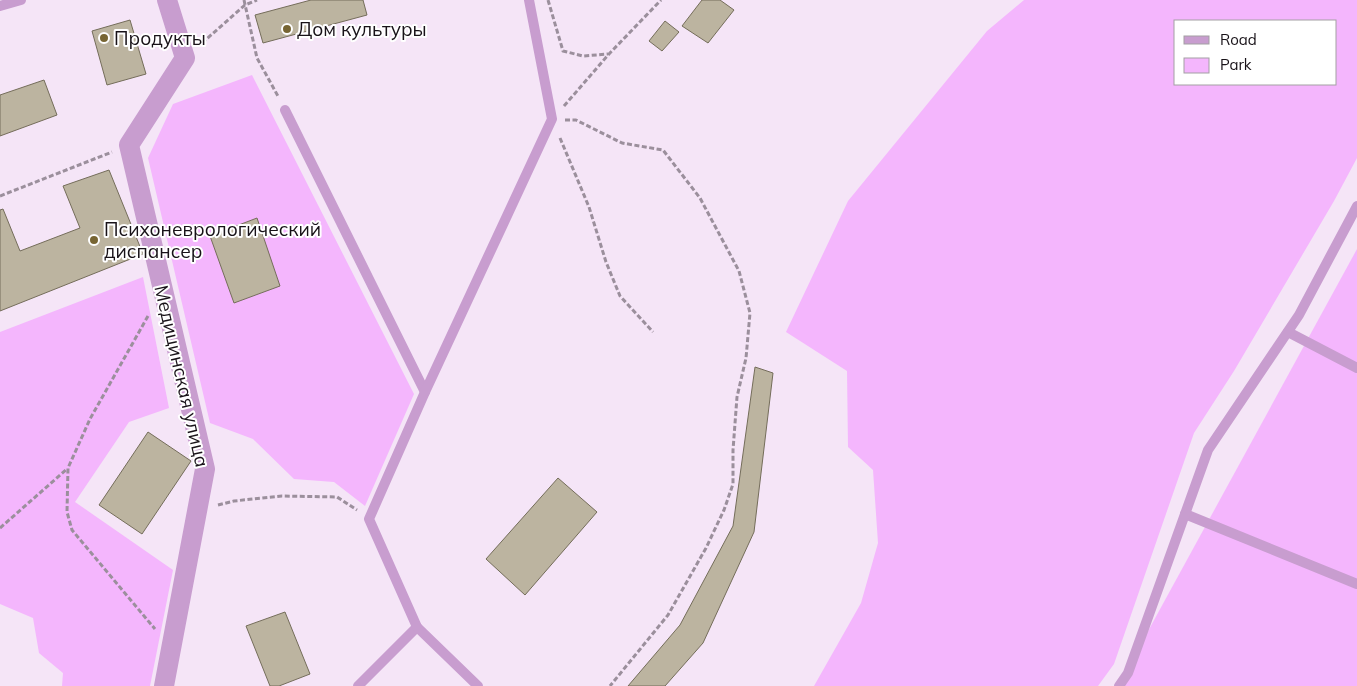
<svg xmlns="http://www.w3.org/2000/svg" width="1357" height="686" font-family="Mulish,sans-serif">
	<style>
		.green { fill: #f4b6fd; fill-rule: evenodd }
		.building { fill: #bcb4a0; stroke: #746d5a }
		.lines { fill: none; stroke-linecap: round; stroke-linejoin: round }
		.path { stroke: #9b8f9c; stroke-width: 3; stroke-dasharray: 5 2.5; stroke-linecap: butt }
		.lane { stroke: #c89dcf; stroke-width: 10 }
		.street { stroke: #c89dcf; stroke-width: 20 }
		.poi-dot { fill: #776533; stroke: #fff; stroke-width: 2 }
		.labels { text-anchor: middle; stroke-width: 4; stroke-linejoin: round; paint-order: stroke }
		.poi-label { font-size: 19px; fill: #181218; stroke: #fff; text-anchor: start }
		.street-label { font-size: 19px; fill: #181218; stroke: #fff }
	</style>
	<rect width="100%" height="100%" fill="#f5e5f7"/>
	<g class="green">
		<path d="M1024,0H1357V158L1334,201L1234,371L1194,433L1114,664L1098,686H814L861,603L878,543L873,470L848,447L847,371L786,332L848,201L987,31ZM1176,21H1336V84H1176Z"/>
		<path d="M252,75L414,394L365,506L334,482L294,479L253,439L210,423L148,158L173,104Z"/>
		<path d="M1357,249V686H1118Z"/>
		<path d="M143,277L169,408L129,422L75,502L173,570L150,686H62L63,673L39,653L33,618L0,604V332Z"/>
	</g>
	<g class="building">
		<path d="M311,0H363L367,15L263,43L255,15Z"/>
		<path d="M702,0H720L734,10L708,43L682,26Z"/>
		<path d="M130,20L146,74L107,85L92,31Z"/>
		<path d="M665,21L679,32L662,51L649,41Z"/>
		<path d="M44,80L57,115L0,136V95Z"/>
		<path d="M109,170L143,254L0,311V210L3,209L20,251L80,228L63,186Z"/>
		<path d="M257,218L280,286L234,303L210,236Z"/>
		<path d="M755,367L773,373L754,532L703,643L665,686H628L680,625L733,526Z"/>
		<path d="M148,432L191,461L142,534L99,505Z"/>
		<path d="M558,478L597,512L525,595L486,559Z"/>
		<path d="M285,612L310,674L279,686H270L246,626Z"/>
	</g>
	<g class="lines">
		<g class="path">
			<path d="M244,0L257,58L279,98"/>
			<path d="M548,0L563,51L583,56L608,54"/>
			<path d="M202,43L245,5L257,0"/>
			<path d="M564,106L609,54L661,0"/>
			<path d="M565,120H576L622,143L663,150L700,198L739,271L750,313L746,358L737,397L733,450V484L724,510L706,548L668,615L610,686"/>
			<path d="M560,138L589,207L606,262L620,296L653,332"/>
			<path d="M0,196L112,152"/>
			<path d="M148,316L90,419L68,468L67,512L72,530L155,629"/>
			<path d="M218,505L234,501L282,496L337,497L357,510"/>
			<path d="M0,528L67,469"/>
		</g>
		<g class="lane">
			<path d="M0,6L21,0"/>
			<path d="M285,110L425,392"/>
			<path d="M1288,332L1357,368"/>
			<path d="M1185,514L1357,584"/>
			<path d="M358,686L417,627"/>
			<path d="M478,686L417,627L369,519L425,392L552,119L529,0"/>
			<path d="M1119,686L1128,673L1208,450L1299,315L1357,206"/>
		</g>
		<path class="street" d="M164,686L205,469L129,145L185,58L167,0"/>
	</g>
	<g class="poi-dot">
		<circle cx="287" cy="29" r="5"/>
		<circle cx="104" cy="38" r="5"/>
		<circle cx="94" cy="240" r="5"/>
	</g>
	<g class="labels">
		<g class="poi-label">
			<text x="297" y="36">Дом культуры</text>
			<text x="114" y="45">Продукты</text>
			<text x="104" y="236">Психоневрологический<tspan x="104" dy="22">диспансер</tspan></text>
		</g>
		<g class="street-label">
			<text transform="translate(182 376) rotate(77)" y="7">Медицинская улица</text>
		</g>
	</g>
	<rect x="1174" y="20" width="162" height="65" fill="#ffffff" stroke="#a3a0a3"/>
	<rect x="1184" y="36" width="25" height="8" fill="#c89dcf" stroke="#a3a0a3"/>
	<text x="1220" y="45" font-size="15" fill="#181218">Road</text>
	<rect x="1184" y="58" width="25" height="15" fill="#f4b6fd" stroke="#a3a0a3"/>
	<text x="1220" y="70" font-size="15" fill="#181218">Park</text>
</svg>
